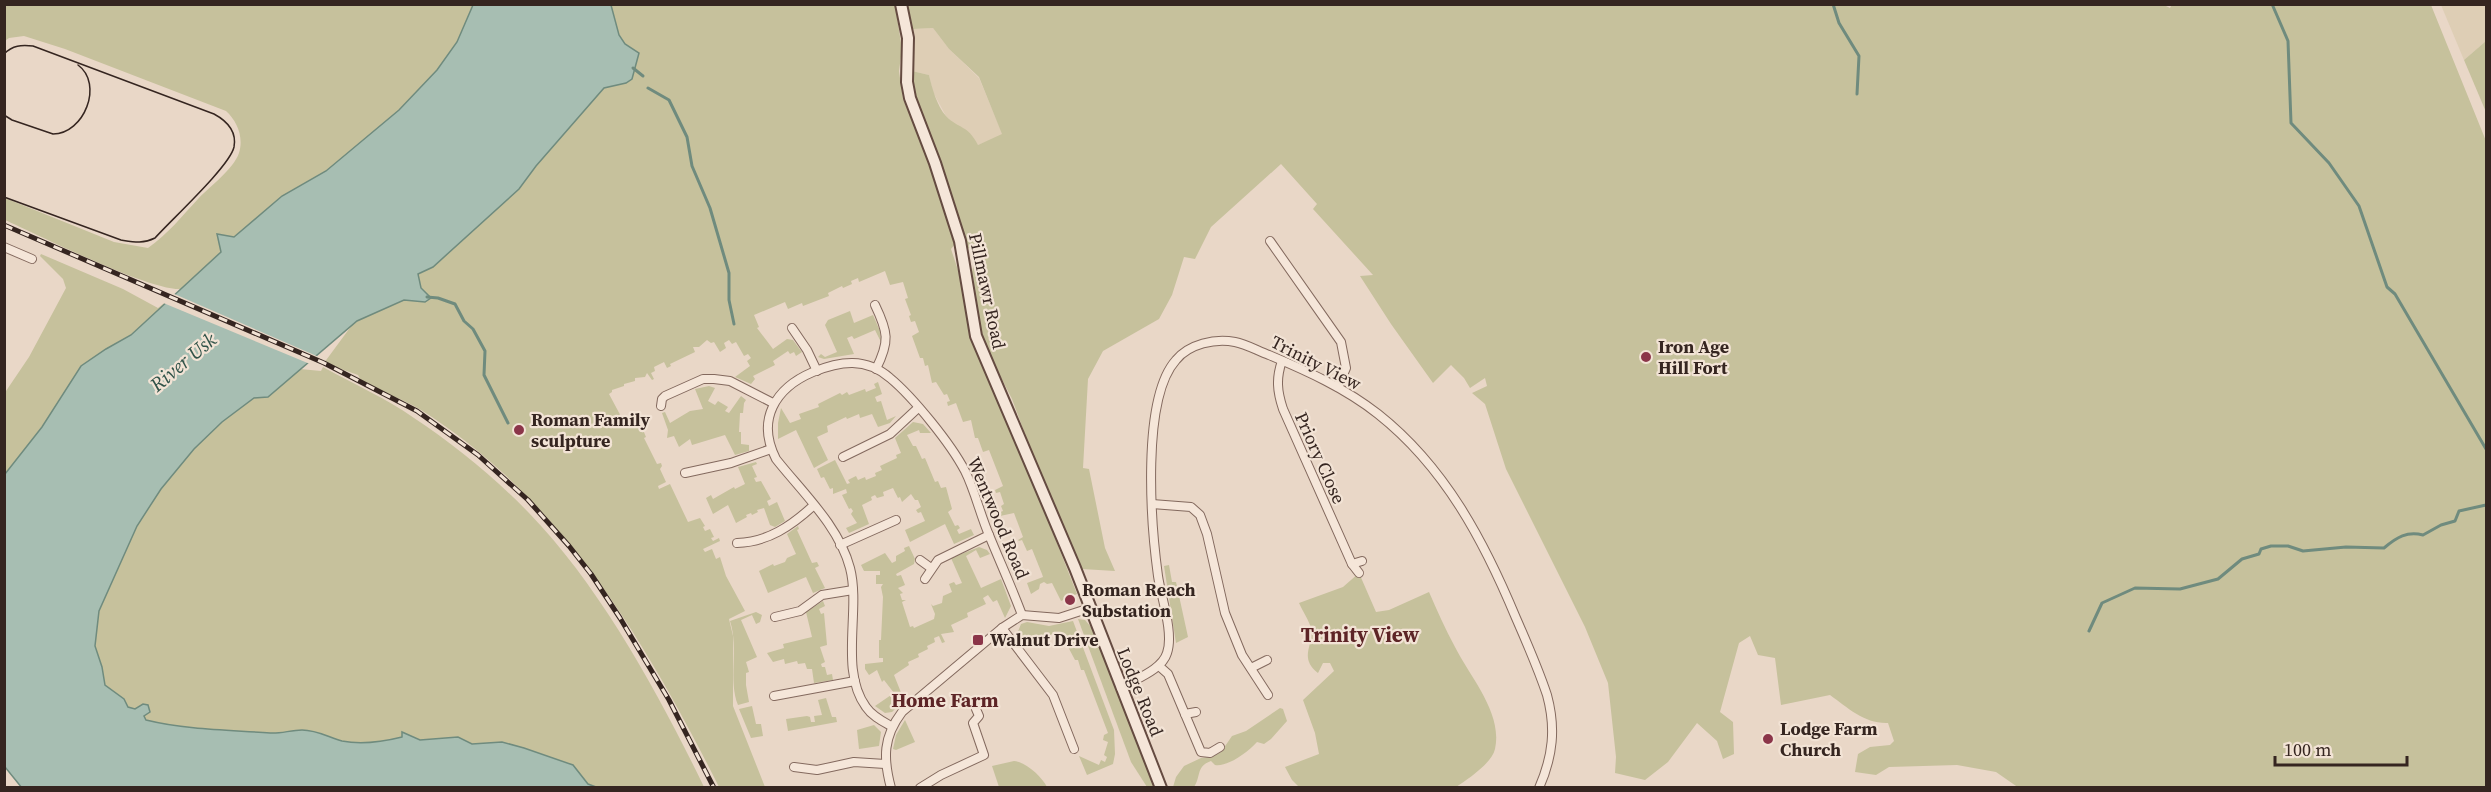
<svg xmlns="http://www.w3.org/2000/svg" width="2491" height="792" font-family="'Source Serif 4',serif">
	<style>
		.farmland { fill: #deceb5 }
		.green { fill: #c6c19c }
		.water { fill: #a7beb2; stroke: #6f8b7e; stroke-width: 1.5 }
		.pier { fill: #e9d7c7 }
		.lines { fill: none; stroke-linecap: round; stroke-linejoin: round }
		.stream { stroke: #6f8b7e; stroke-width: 3 }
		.street-casing { stroke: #83695e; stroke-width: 10 }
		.secondary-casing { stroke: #654b41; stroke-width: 14 }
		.street { stroke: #f5e6d9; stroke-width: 8 }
		.secondary { stroke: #f5e6d9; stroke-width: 10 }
		.tram { stroke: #352520; stroke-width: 1.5 }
		.rail-casing { stroke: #352520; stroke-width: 5 }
		.rail { stroke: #f2e3d5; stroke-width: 3; stroke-dasharray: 9; stroke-linecap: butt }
		.poi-dot { fill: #8b3549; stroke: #f2e3d5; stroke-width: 2 }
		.labels { text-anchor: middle; stroke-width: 4.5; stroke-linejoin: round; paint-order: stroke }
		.street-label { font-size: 18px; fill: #352520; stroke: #f2e3d5 }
		.poi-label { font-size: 18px; font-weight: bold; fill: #352520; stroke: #f2e3d5; text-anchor: start }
		.water-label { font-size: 20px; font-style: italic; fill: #315349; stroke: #f2e3d5 }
		.neighbourhood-label { font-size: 20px; font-weight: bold; fill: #5d2426; stroke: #f2e3d5 }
		.quarter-label { font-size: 21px; font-weight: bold; fill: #5d2426; stroke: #f2e3d5 }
	</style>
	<rect width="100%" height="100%" fill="#e9d7c7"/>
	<g class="farmland">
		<path d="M2441,5H2486V41L2464,60Z"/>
		<path d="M933,28L949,49L979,78L1003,135L978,145L946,116L933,92L929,75L912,71L915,36L913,29Z"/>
	</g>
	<g class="green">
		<path d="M2162,4L2170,8L2172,4L2431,5L2486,141V787L2019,788L1996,772L1957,765L1889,767L1876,775L1855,772L1858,754L1870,747L1890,745L1894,741L1888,723C1865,724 1848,708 1830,695L1781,705L1775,658L1758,655L1750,636L1739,643L1720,712L1733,722L1734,754L1723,759L1717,741L1697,723L1668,762L1645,780L1615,773L1616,757L1608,683L1585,627L1506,469L1485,404L1472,393L1487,386L1485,378L1470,388L1464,378L1451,365L1433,383L1391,324L1360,276L1373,275L1313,209L1317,204L1281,164L1211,227L1195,259L1184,257L1172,295L1159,319L1103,351L1088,379L1083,468L1089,469L1105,548L1115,571L1082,569L1051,505L1012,399L991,358L979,331L971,274L978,253L976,245L967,249L954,201L916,96L912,71L929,75C932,88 937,106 946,116C960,130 967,124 978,145L1002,134L979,77L949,49L933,28L913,29L906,5Z"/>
		<path d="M5,5H524L5,538L4,394L29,357L66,288L63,279L40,256L41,254L123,289L158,308L182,289C151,292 39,235 5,220V198L114,242L148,248C168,234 182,216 198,199C210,186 233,170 239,153C244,137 237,121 226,111L65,49L24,36L9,38L5,41Z"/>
		<path d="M579,5H895L902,49L899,71L903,99L926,154L955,244L951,249L961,279L968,323L983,367L1004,408L1077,594L1061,601L1052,583L1047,584L1044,582L1040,584L1039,589L1031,594L1027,583L1043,577L1042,574L1032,549L1027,551L1022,540L1019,541L1018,540L1023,537L1014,513L1000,516L998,513L1003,511L1001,506L1004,504L1000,492L996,493L995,490L1003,486L989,450L983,452L978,438H975L971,420L963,422L956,403L948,406L947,402L950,401L947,394L944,395L936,382L932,383L928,365L925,366L923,358H920L912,336L919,332L915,321L911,322L909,316L911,315L905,299L908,298L903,282L890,285L885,271L859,282L858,278L851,281L852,284L843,288L842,286L828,293L829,296L803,306L802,303L788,309L785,302L754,315L759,327L757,328L773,349L787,339L793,340L802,352L796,356L794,352L790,354L788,351L773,361L775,365L753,376L755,379L751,384L735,377L750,366L747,361L751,358L748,354L744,356L736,342L732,344L729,340L724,343L726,348L720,352L714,342L711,343L707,340L699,347H693L695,352L670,364L671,366L667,368L664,362L654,367L655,371L651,373L654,379L652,380L647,373L645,377L635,378V381L624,384V386L612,390V392L609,394L624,422L641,415L642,417L634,421L637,427L641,425L646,437L644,438L657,464L661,463L662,466L660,469L666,482L658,486L659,489L670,484L688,522L700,518L705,526L703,527L705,531L710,529L714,537L711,538L713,541L719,538L720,541L703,549L705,552L712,549L716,559L720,557L726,576L745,611L729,619L733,636V706L765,787H719C646,642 562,499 421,410C403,399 382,392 363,384L358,375L324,363L352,325L300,369L321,371L323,367C353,384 386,398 414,418C454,444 496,479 529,513C600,586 660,696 704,787H525L123,750L63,586Z"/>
		<path d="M2486,41V112L2464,60Z"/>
		<path d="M850,311L854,323L873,315L880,331L881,342L875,330L854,339L852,336L847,338L854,354L824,359L818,357L821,354L825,357L837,352L825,325L828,320Z"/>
		<path d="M878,382L882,394L875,397L877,402L881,401L887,420L896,416L890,423L878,427L872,414L860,418L859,414L847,419L846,417L827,426L828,432L817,437L828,460L814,468L796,430L778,439V423L781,408L790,423L801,419L799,414L819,407L818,404L840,393L842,395L847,392L849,395L865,389L866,392L876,388L874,384Z"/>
		<path d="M709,386L715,388L708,401L715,405L718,401L728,407L725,411L729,413L741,396L746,400L744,403L743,413H740L739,432H741V444L749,445V451L735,455L725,435L692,445L690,439L679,447L674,436L667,438L668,430L662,413L665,412L670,423L690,411L703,409L695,389Z"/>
		<path d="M913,422L923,424L931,433H920L919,430L907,435L913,446H916L922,459L925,458L935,482L938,481L941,488L946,487L952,509L948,512L955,526L958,525L960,528L957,530L959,534L971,529L974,535L954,544L945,524L910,542L905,530L925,521L921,512L918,513L916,510L921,507L918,500H915L911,494L902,502L900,497L898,498L893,488L883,492L884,496L877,498L875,495L871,497L872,500L862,505L869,524L849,533L846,528L857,523L851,514L853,511L851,508L849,509L842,495L847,493L846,489L833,494V488L830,489L824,477L821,478L817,469L835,460L847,484L850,483L848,480L856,476L858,480L865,477L866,480L876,476L875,473L882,470L880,466L897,458L896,455L901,453L895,438Z"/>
		<path d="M756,462L757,464L752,466L757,477L754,478L756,482L761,481L771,499L767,501L769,506L777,502L785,521L775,527L770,525L764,508L757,510L758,512L752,515L751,513L746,515L747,517L736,523L728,505L713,514L706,498L711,495L713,499L734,487L735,489L745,484L738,467Z"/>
		<path d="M798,526L799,529L797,530L812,563L817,562L819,566L815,568L825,588L813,593L806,577L768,593L759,571L773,564L774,566L785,562L787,558L796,554L787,534Z"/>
		<path d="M909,546L915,559L914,564L896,574L897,576L901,575L905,585L898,588L903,593L900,594L902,600H906L902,602L910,627L913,626L914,628L934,619L935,614L931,604L933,606L942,603L943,596L952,592L949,584L954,582L956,585L962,583L951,558L979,547L987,550L990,554L980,558L976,550L966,556L981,588L1001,579L1011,606L1005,618L997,600L993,602L988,595L983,598L986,604L967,613L968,617L951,625L954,632L941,634L945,642L942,643L939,636L934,638L935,642L927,646L928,649L918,654L919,657L908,662L909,665L894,675L904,700L892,712L885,713L875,706L894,693L884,680L882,682L877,670L869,675L865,669V664L883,662V658H879V640H881L883,597L881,587L883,584H876V575H880V571H864L861,565L885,553L892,563L896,561V556L905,551L904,548Z"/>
		<path d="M1169,565L1172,582H1176L1188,637L1176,643L1164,566Z"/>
		<path d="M1359,573L1376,612L1389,610L1429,592C1437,610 1445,629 1455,647C1470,677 1503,713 1495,749C1492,763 1468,779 1456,787L1300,788L1292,780L1285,767L1319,754L1315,733L1303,700L1334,671L1330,663H1323L1318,673C1297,656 1316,645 1310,625C1307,617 1302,610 1299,603L1343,587Z"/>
		<path d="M823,601L825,606L819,609L821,614L824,613L827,645L820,647L825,662L821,664L822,667H825L827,675L832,674L833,680L814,683L812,669H807L805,663L798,664L797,661L785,664L784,659L773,662L767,653L784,648L783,644L812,637L806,612Z"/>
		<path d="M756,612L762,615L760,622L756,624L752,615L741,620L757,657L746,662L749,672L746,673V685L749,702L738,705C728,681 739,648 730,621Z"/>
		<path d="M1078,619L1085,620L1091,627L1155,787H1147L1131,762Z"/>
		<path d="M1073,621L1114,730L1115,754L1113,764L1087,775L1079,756L1099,765L1101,760L1105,762L1107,757L1104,755L1108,742L1103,740L1104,735L1108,733L1084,670H1081L1078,660H1075L1066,643L1062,644L1058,632L1022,645L1017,634L1021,624L1027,622L1049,626Z"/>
		<path d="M826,698L832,717H836L837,722L788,731L786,719L807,716L810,717L811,722H815L814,716L822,715L818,700Z"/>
		<path d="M752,706L756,724H761L763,736L751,738L739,709Z"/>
		<path d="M1280,708L1283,709L1287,721L1271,739L1264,744L1257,742C1248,752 1228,767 1215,765L1211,761C1196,766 1201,777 1194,787H1173L1176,777L1184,766L1201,758L1214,756L1221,752L1232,736L1246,731Z"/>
		<path d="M905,720L915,742L896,750L893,749L896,735Z"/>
		<path d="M874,725L881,732L879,746L859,749L857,730Z"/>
		<path d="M1014,761C1026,762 1042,777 1047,787H999L992,766Z"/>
	</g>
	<path class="water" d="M473,5H611L619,35L625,44L639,53L632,79L626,83L604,88L536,166L519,189L433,267L418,274L421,288L431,298L425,302L404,300L357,321L268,397L254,398L222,422L194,449L161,489L137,526L99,611L95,646L102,667L105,685L124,699L128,707L135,709L143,704L148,705L150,712L144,716L146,720C187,730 228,730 270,733C280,734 291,730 302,730C317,730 328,737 342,741C362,745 382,742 402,737V732L420,740L458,737L472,744L502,742L524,748L573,765L588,784L596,787L22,788L5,767V474L42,427L81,366L106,349L131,335L221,252L217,234L234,237L282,196L326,171L399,110L437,70L457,42Z"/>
	<path class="pier" d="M172,293L319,357L310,364L161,302Z"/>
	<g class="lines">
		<g class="stream">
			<path d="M1833,4L1839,23L1859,56L1857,94"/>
			<path d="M2272,4L2288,41L2291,123L2329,163L2359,206L2387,287L2395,294L2486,449"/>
			<path d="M633,68L643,76"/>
			<path d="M648,88L669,100L687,137L692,166L710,208L729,273V300L734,324"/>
			<path d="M427,297L438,298L455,304L464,321L473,329L485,351L484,375L508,423"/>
			<path d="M2089,631L2102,603L2135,588L2180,589L2218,579L2242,559L2259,554L2261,549L2271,546H2288L2303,551L2346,547L2384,548C2397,537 2407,531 2423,535L2441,525L2455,521L2459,511L2486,505"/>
		</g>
		<defs>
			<g id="street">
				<path d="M1270,241L1341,342L1346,368L1338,387"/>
				<path d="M4,247L32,259"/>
				<path d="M875,305C888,332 890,341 876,369"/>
				<path d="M792,328L807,350L817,371"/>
				<path d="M1282,361C1276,378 1277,391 1283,409L1352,564L1362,561"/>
				<path d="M661,406L662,399L665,396L703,379H714L730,381L773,403"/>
				<path d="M843,457L890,434L918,408"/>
				<path d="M685,473L731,463L771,449"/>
				<path d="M1152,504L1191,507L1200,515L1207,534L1225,613L1242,655L1268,695"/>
				<path d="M737,543C768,542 791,526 813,506"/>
				<path d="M840,545L896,520"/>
				<path d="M920,560L931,568"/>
				<path d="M1352,564L1359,573"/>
				<path d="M925,579L938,560L989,535"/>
				<path d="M775,617L800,611L822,595L853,590"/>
				<path d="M1002,628L1053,695L1074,749"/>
				<path d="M1159,666L1168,674L1201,752L1210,753L1220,747"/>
				<path d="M1251,668L1267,660"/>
				<path d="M1121,688C1135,679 1162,670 1167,653C1174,633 1161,597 1158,576C1151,525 1141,399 1176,360C1189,344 1215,338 1235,342C1246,344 1258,351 1269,355C1307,371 1345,388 1378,414C1445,467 1484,541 1516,618C1527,643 1538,668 1547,695C1556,728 1553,756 1539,788"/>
				<path d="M774,696L855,681"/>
				<path d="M1185,714L1196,712"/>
				<path d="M891,726C882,721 872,716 866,707C839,670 861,610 850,568C839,526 802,492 776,459C756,420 775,388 813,372C840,361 866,357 890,378C913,397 951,444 965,471C975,491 980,514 989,535C1000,562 1012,588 1022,615"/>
				<path d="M794,767L817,770L854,762L885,764"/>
				<path d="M891,788C883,758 883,737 902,712L1002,628L1022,615L1059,618L1090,608"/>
				<path d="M920,788L941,775L984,755L973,723L979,716L976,709"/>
			</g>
			<path id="secondary" d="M901,4L908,38L907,82L910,98L935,163L960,241L976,336L1075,568L1161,788"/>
		</defs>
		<use href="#street" class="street-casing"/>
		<use href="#secondary" class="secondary-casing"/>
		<use href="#street" class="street"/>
		<use href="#secondary" class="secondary"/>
		<g class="tram">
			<path d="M4,54C13,45 21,45 33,46L214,114C227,121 237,131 234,147C230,166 171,220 155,238C143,244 134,242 121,240L4,197"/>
			<path d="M4,115L12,120L53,134C84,134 104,84 78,65"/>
		</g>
		<defs>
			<path id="rail" d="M4,225L324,363L417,411L478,455L528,500L569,546L591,574L620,618L669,700L714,788"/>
		</defs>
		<use href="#rail" class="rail-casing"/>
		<use href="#rail" class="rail"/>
	</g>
	<g class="poi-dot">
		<circle cx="1646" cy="357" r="6"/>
		<circle cx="519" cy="430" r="6"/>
		<circle cx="1070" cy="600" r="6"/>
		<rect x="972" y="634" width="12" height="12" rx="3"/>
		<circle cx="1768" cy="739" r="6"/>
	</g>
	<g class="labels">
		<g class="street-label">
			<text transform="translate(987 291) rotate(78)" y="6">Pillmawr Road</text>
			<text transform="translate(1316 363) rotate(27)" y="6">Trinity View</text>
			<text transform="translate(1320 458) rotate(66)" y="6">Priory Close</text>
			<text transform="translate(998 518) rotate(67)" y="6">Wentwood Road</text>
			<text transform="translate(1140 692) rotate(68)" y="6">Lodge Road</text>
		</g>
		<g class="poi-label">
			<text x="1658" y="353">Iron Age<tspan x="1658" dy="21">Hill Fort</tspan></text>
			<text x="531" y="426">Roman Family<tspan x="531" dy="21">sculpture</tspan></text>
			<text x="1082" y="596">Roman Reach<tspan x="1082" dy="21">Substation</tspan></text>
			<text x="990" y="646">Walnut Drive</text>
			<text x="1780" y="735">Lodge Farm<tspan x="1780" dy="21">Church</tspan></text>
		</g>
		<g class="water-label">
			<text transform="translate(183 362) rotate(-40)" y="7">River Usk</text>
		</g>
		<g class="neighbourhood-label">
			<text x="945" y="707">Home Farm</text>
		</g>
		<g class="quarter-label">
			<text x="1360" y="642">Trinity View</text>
		</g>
	</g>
	<rect width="2491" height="792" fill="none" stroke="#352520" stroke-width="12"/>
	<path d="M2275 756v9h132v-9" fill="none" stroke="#352520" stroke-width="3"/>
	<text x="2284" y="756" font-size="18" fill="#352520" stroke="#f2e3d5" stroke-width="4.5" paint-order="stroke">100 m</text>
</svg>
